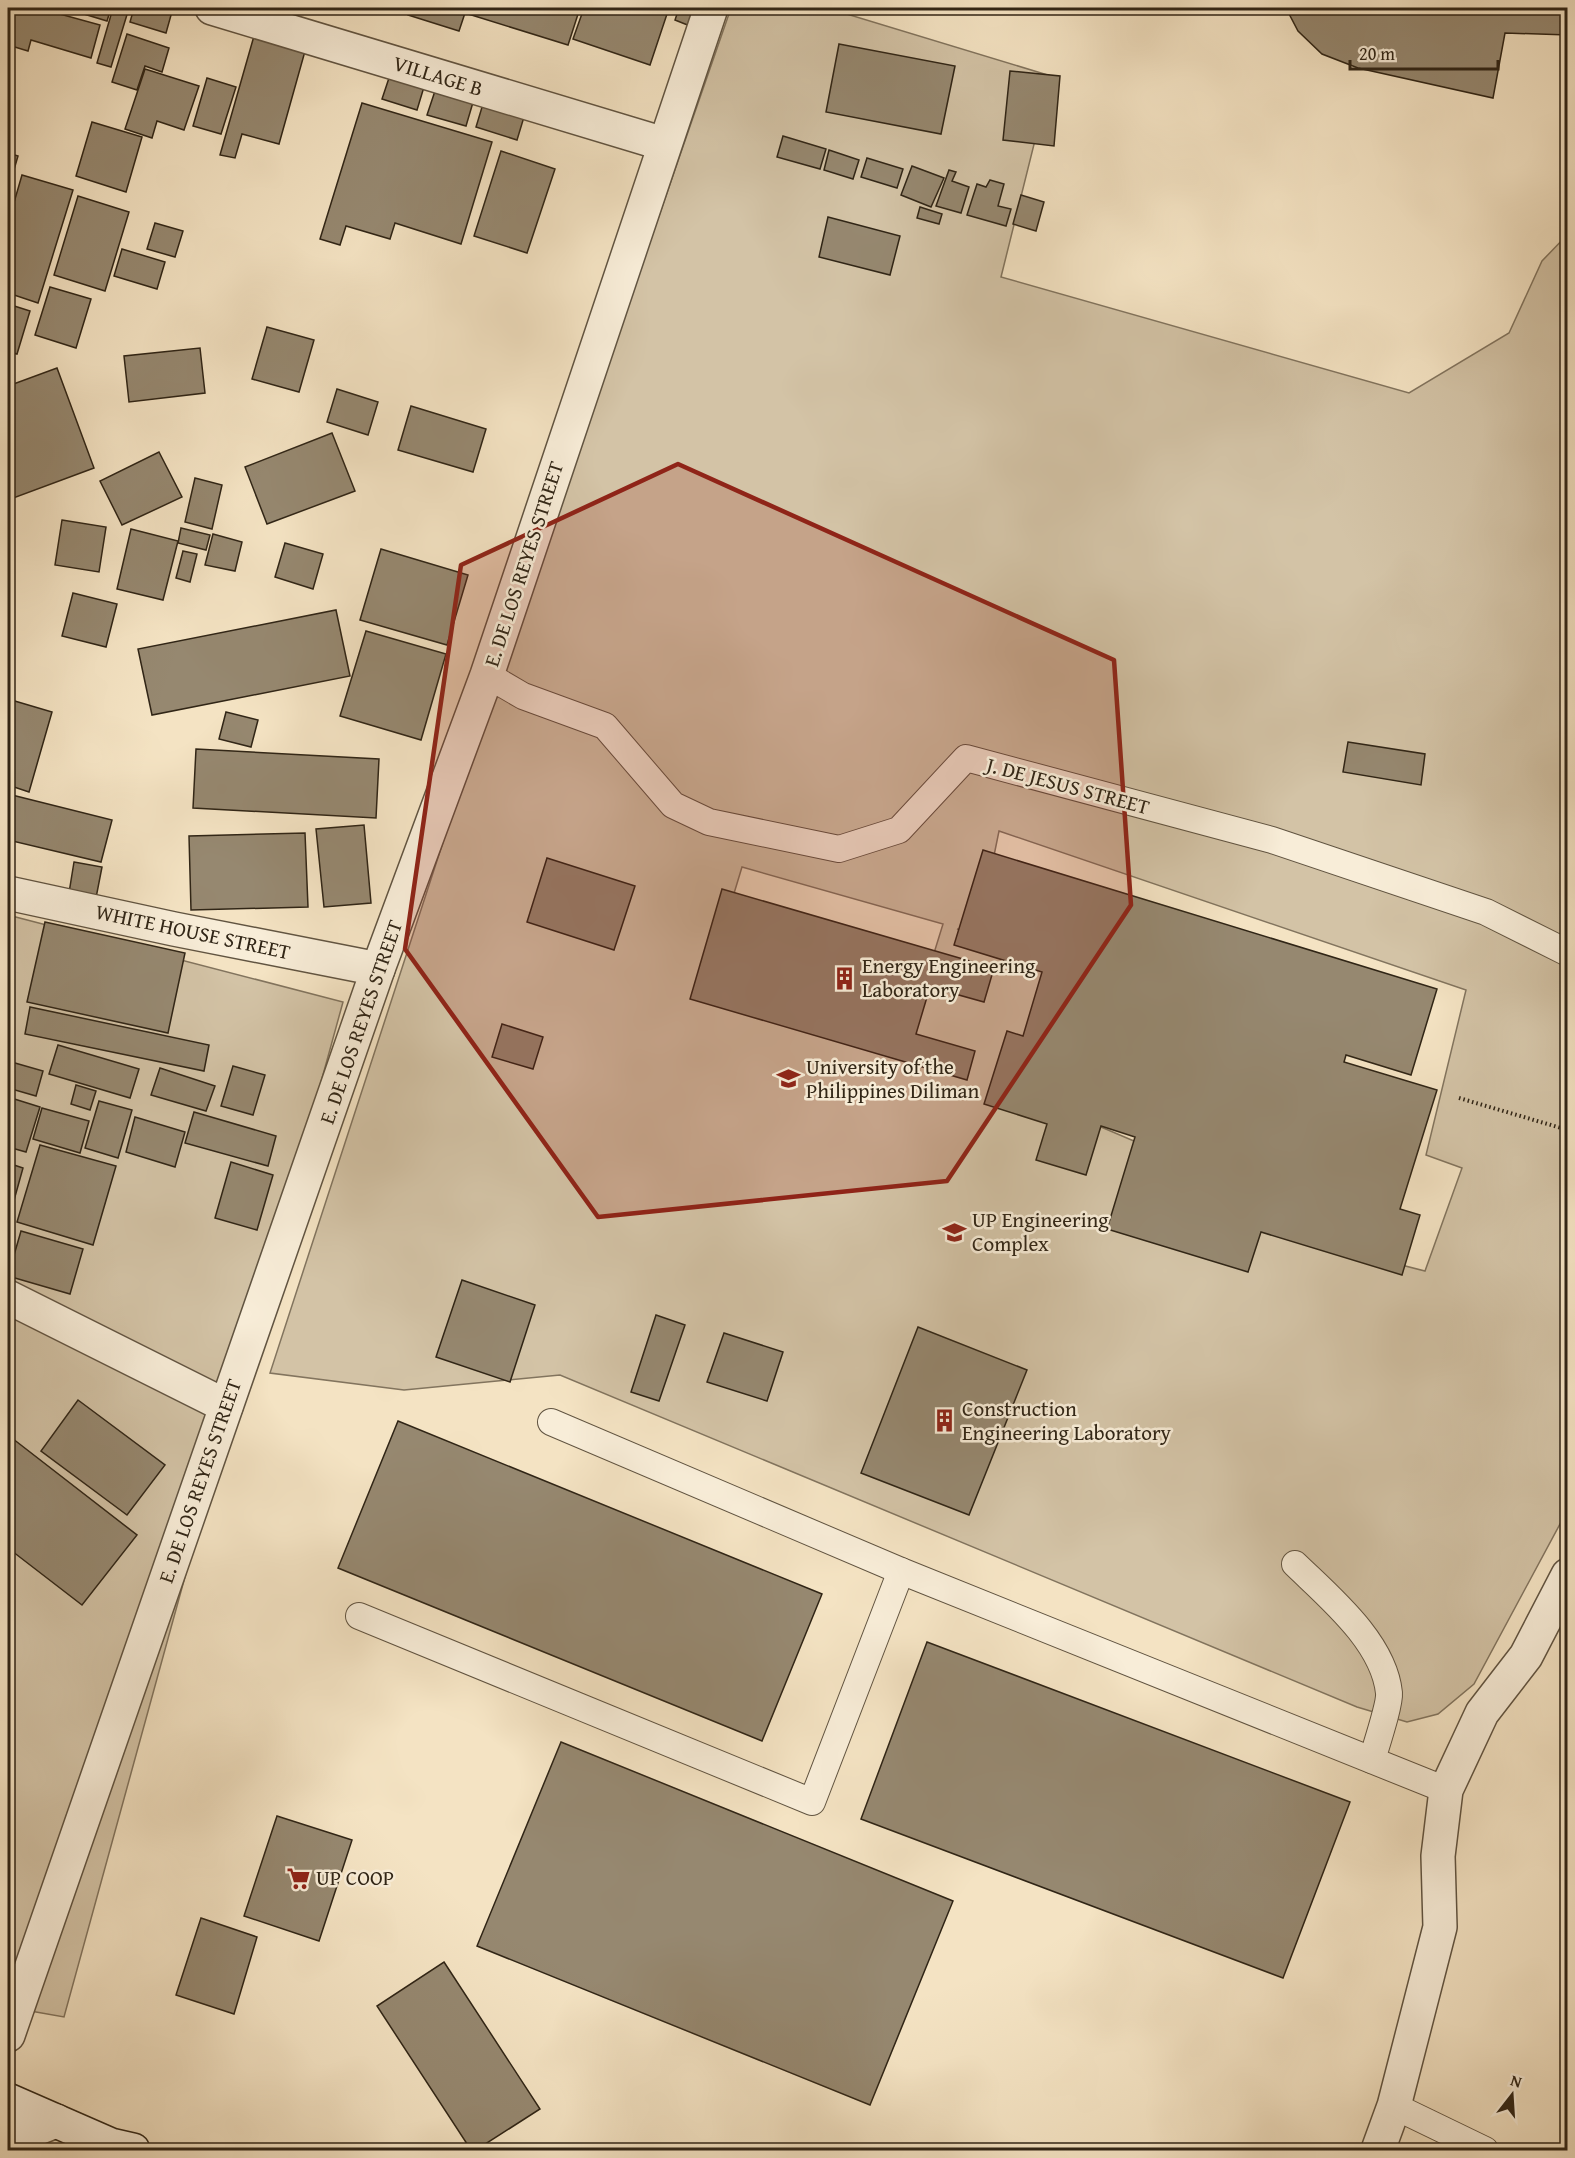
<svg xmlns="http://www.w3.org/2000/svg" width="1575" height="2158" font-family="'Gentium Book Plus',serif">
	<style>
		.green { fill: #d3c3a6; stroke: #82745e; stroke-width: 1.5; fill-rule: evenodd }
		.building { fill: #968870; stroke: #302516; stroke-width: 1.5 }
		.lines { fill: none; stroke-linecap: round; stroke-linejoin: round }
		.lane-casing { stroke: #615441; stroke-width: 28 }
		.street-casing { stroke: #615441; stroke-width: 36 }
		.secondary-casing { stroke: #302516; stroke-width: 36 }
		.path { stroke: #302516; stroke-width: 4; stroke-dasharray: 1.5 3; stroke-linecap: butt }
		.lane { stroke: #f8edd8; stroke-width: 26 }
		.street { stroke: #f8edd8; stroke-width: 33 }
		.secondary { stroke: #f8edd8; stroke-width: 33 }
		.marked { fill: #8f2418; fill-opacity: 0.2; stroke: #8f2418; stroke-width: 4.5; stroke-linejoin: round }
		.labels { text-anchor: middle; stroke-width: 5; stroke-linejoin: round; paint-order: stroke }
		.street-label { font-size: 21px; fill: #302516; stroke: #f8edd8 }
		.poi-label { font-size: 21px; fill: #302516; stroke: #f8edd8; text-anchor: start }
	</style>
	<rect width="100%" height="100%" fill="#f4e3c3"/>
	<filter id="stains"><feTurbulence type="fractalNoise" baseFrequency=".00333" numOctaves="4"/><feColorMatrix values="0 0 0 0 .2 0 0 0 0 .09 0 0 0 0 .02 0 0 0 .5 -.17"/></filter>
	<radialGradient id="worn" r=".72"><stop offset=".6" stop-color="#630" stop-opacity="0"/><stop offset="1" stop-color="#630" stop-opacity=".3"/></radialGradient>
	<g class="green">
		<path d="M731,8H827L1051,76L1001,277L1409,393L1509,333L1542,261L1567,235V1511L1474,1684L1438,1714L1407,1722L1357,1707L560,1375L404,1390L270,1373L461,787ZM999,831L1466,990L1426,1155L1462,1168L1425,1271L1144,1199L1155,1150L1019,1092L1057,966L957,929L978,934ZM742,867L943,924L904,1050L706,986Z"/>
		<path d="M8,915L343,1002L64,2017L8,2007Z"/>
	</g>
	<g class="building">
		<path d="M8,8H38L100,25L91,58L31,40L28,51L8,45Z"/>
		<path d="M64,8H111L107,21Z"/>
		<path d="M113,8H129L111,67L97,63Z"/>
		<path d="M134,8H173L166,33L130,22Z"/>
		<path d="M410,8H580L568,45L465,13L459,31L408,15Z"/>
		<path d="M584,8H669L650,65L573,39Z"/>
		<path d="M679,8H707L700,30L675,20Z"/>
		<path d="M1286,8H1568V35L1505,33L1493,98L1358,68L1322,54L1298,31Z"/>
		<path d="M256,29L307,44L279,144L242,134L235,158L220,155Z"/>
		<path d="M127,34L169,48L162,72L145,66L137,90L112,82Z"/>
		<path d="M839,44L955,66L941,134L826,112Z"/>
		<path d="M393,66L427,77L417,110L382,99Z"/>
		<path d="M145,69L199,86L184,130L157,121L152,138L125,129Z"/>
		<path d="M1010,71L1060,76L1054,146L1003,140Z"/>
		<path d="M207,78L236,87L221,134L193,126Z"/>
		<path d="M436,88L474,99L466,126L427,115Z"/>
		<path d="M486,94L527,107L517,140L476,127Z"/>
		<path d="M362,103L492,142L461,244L395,223L390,239L346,226L340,245L320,239Z"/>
		<path d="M92,122L142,137L126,192L76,176Z"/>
		<path d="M783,136L826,149L820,169L777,157Z"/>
		<path d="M829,150L859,160L853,179L824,170Z"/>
		<path d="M501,151L555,169L527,253L474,236Z"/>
		<path d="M8,153L18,156L8,190Z"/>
		<path d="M867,158L903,169L897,188L861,177Z"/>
		<path d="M912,166L944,178L931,207L901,195Z"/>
		<path d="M949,170L956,172L952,181L969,187L961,213L936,206Z"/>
		<path d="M22,175L73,190L38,303L8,293V223Z"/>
		<path d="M990,180L1004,184L998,206L1011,209L1006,226L967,215L977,184L986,187Z"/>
		<path d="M1021,195L1044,202L1036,231L1013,224Z"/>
		<path d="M78,196L129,212L105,291L54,275Z"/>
		<path d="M920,207L942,214L939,224L917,218Z"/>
		<path d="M828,217L900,236L890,275L819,257Z"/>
		<path d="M155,223L183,231L175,257L147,249Z"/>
		<path d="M122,249L165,262L157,289L114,276Z"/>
		<path d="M50,287L91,299L76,348L35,335Z"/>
		<path d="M8,304L30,311L17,354L8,352Z"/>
		<path d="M267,327L314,340L299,392L252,379Z"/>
		<path d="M200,348L205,393L129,402L124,356Z"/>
		<path d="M57,368L94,468L8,500V386Z"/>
		<path d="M337,389L378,402L368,435L327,422Z"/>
		<path d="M411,406L486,429L473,472L398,450Z"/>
		<path d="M332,433L355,491L267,524L245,467Z"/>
		<path d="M1568,448V514L1562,449Z"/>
		<path d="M159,452L182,497L122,525L100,481Z"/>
		<path d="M195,478L222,485L212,529L185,522Z"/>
		<path d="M62,520L106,527L99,572L55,565Z"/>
		<path d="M181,528L210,535L206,550L178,543Z"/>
		<path d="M131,529L178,541L163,600L117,589Z"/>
		<path d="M213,534L242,542L235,571L205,565Z"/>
		<path d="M285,543L323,554L313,589L275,577Z"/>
		<path d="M381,549L468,575L447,645L360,620Z"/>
		<path d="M183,551L197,554L190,582L176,578Z"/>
		<path d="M73,593L117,604L106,647L62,636Z"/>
		<path d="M336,610L350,676L152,715L138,649Z"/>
		<path d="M366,631L446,654L421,740L340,716Z"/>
		<path d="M8,699L52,712L29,792L8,785Z"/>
		<path d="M226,712L258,720L251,747L219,739Z"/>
		<path d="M1348,742L1425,754L1421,785L1343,772Z"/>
		<path d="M196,749L379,759L376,818L193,808Z"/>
		<path d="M8,794L112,820L101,862L8,840Z"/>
		<path d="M364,825L371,903L324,907L316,829Z"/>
		<path d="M305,833L308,907L191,910L189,836Z"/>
		<path d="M983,850L1437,989L1411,1075L1346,1055L1344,1062L1437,1090L1400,1209L1420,1215L1402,1275L1261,1232L1248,1272L1107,1229L1135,1137L1101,1126L1086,1175L1036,1160L1047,1124L984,1104L1007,1031L1023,1036L1042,972L954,945Z"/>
		<path d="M547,858L635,886L614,950L527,922Z"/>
		<path d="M74,862L102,867L96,898L69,893Z"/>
		<path d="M722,889L994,968L984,1002L930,987L916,1034L975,1051L967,1080L690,999Z"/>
		<path d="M45,922L185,953L168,1033L27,1002Z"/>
		<path d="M30,1007L209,1045L204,1071L25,1034Z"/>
		<path d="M502,1024L543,1037L533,1069L492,1057Z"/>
		<path d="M58,1045L139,1069L130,1098L49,1074Z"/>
		<path d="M8,1061L43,1071L36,1096L8,1088Z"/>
		<path d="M233,1066L265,1075L253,1115L221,1106Z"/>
		<path d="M160,1068L215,1086L206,1111L151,1095Z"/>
		<path d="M76,1085L96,1091L90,1110L71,1104Z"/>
		<path d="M8,1097L40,1107L26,1152L8,1147Z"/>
		<path d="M99,1101L132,1110L118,1158L85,1148Z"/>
		<path d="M42,1108L89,1121L80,1153L33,1139Z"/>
		<path d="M194,1112L276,1136L268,1166L185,1143Z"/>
		<path d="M135,1117L185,1132L175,1167L126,1152Z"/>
		<path d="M40,1145L116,1166L93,1245L17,1222Z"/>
		<path d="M231,1162L273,1175L257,1230L215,1218Z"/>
		<path d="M8,1163L23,1168L11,1211L8,1210Z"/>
		<path d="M21,1231L83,1249L70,1294L8,1276Z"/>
		<path d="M462,1280L535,1305L510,1382L436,1357Z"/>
		<path d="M656,1315L685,1325L659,1401L631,1392Z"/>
		<path d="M918,1327L1027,1370L969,1515L861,1473Z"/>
		<path d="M724,1333L783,1352L767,1401L707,1382Z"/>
		<path d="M78,1400L165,1465L127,1515L41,1451Z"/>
		<path d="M398,1421L822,1594L762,1741L338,1568Z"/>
		<path d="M8,1435L137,1535L82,1605L8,1548Z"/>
		<path d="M927,1642L1350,1802L1283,1978L861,1819Z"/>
		<path d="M561,1742L953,1901L870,2105L477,1946Z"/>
		<path d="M277,1816L352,1840L319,1941L244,1916Z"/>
		<path d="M201,1918L257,1937L234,2014L176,1995Z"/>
		<path d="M444,1962L540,2109L476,2150H471L377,2006Z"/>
	</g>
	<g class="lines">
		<defs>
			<g id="lane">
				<path d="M487,675L523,696L605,726L673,805L709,822L839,849L899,830L966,758L1272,840L1486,912L1568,953"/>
				<path d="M551,1422L901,1571L1446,1790"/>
				<path d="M1295,1564C1329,1597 1384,1642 1389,1693C1390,1704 1376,1746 1372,1760"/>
				<path d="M359,1616L812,1802L901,1571"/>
				<path d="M1394,2106L1485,2150"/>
			</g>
			<g id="street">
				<path d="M212,8L664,144"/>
				<path d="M8,893L174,929L378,969"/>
				<path d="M8,1297L226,1406"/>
				<path d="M8,2035L378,969L487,675L711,8"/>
				<path d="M8,2140L56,2121"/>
				<path d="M1378,2150L1394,2106L1440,1927L1438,1856L1446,1790L1482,1713L1526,1656L1568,1575"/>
			</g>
			<path id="secondary" d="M8,2100L111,2145L133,2150"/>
		</defs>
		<use href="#lane" class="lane-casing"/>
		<use href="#street" class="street-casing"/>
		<use href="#secondary" class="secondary-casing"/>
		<path class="path" d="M1459,1098L1568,1130"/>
		<use href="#lane" class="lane"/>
		<use href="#street" class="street"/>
		<use href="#secondary" class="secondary"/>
	</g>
	<path class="marked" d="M678,464L1114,660L1131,905L947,1181L598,1217L405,949L461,565Z"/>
	<defs>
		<symbol id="building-bare" viewBox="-9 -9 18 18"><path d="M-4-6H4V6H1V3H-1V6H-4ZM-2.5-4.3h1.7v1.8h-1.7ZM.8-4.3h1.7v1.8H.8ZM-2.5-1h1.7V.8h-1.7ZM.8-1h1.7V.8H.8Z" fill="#8f2418" stroke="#f8edd8" stroke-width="2.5" paint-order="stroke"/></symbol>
		<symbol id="university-bare" viewBox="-9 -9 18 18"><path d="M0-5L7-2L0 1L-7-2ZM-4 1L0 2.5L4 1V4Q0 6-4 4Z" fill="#8f2418" stroke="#f8edd8" stroke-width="2.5" paint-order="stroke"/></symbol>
		<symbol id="supermarket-bare" viewBox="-9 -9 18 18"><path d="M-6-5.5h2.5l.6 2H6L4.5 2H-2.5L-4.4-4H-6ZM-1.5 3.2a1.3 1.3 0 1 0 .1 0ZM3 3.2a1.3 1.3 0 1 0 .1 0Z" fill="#8f2418" stroke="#f8edd8" stroke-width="2.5" paint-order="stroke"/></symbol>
	</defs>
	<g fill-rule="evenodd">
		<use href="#building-bare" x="828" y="962" width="33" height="33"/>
		<use href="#university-bare" x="772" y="1062" width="33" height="33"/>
		<use href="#university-bare" x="938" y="1216" width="33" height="33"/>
		<use href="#building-bare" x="928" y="1404" width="33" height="33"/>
		<use href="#supermarket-bare" x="282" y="1862" width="33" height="33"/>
	</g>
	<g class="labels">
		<g class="street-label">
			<text transform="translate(438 76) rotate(17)" y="7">VILLAGE B</text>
			<text transform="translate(524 564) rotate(-72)" y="7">E. DE LOS REYES STREET</text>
			<text transform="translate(1068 786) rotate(15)" y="7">J. DE JESUS STREET</text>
			<text transform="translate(193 932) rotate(12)" y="7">WHITE HOUSE STREET</text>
			<text transform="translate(361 1022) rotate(-71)" y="7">E. DE LOS REYES STREET</text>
			<text transform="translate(200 1481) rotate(-71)" y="7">E. DE LOS REYES STREET</text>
		</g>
		<g class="poi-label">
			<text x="862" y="973">Energy Engineering<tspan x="862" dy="24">Laboratory</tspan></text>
			<text x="806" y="1074">University of the<tspan x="806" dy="24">Philippines Diliman</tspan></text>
			<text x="972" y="1227">UP Engineering<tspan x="972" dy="24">Complex</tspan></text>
			<text x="962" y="1416">Construction<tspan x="962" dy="24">Engineering Laboratory</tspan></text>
			<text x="316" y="1885">UP COOP</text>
		</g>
	</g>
	<rect width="1575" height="2158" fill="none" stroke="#f4e3c3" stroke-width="30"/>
	<rect x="9" y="9" width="1557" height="2140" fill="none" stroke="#302516" stroke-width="3"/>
	<rect x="15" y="15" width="1545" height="2128" fill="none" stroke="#302516" stroke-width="1.5"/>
	<g transform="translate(1512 2095) rotate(17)" stroke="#f8edd8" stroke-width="4.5" paint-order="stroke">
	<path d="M0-4.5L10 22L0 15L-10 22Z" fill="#302516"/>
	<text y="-9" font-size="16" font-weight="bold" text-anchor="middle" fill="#302516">N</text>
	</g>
	<path d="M1350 60v9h148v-9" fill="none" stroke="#302516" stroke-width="3"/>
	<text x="1359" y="60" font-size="18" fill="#302516" stroke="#f8edd8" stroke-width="4.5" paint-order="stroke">20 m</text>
	<rect width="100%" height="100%" filter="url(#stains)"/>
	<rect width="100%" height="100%" fill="url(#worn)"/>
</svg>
